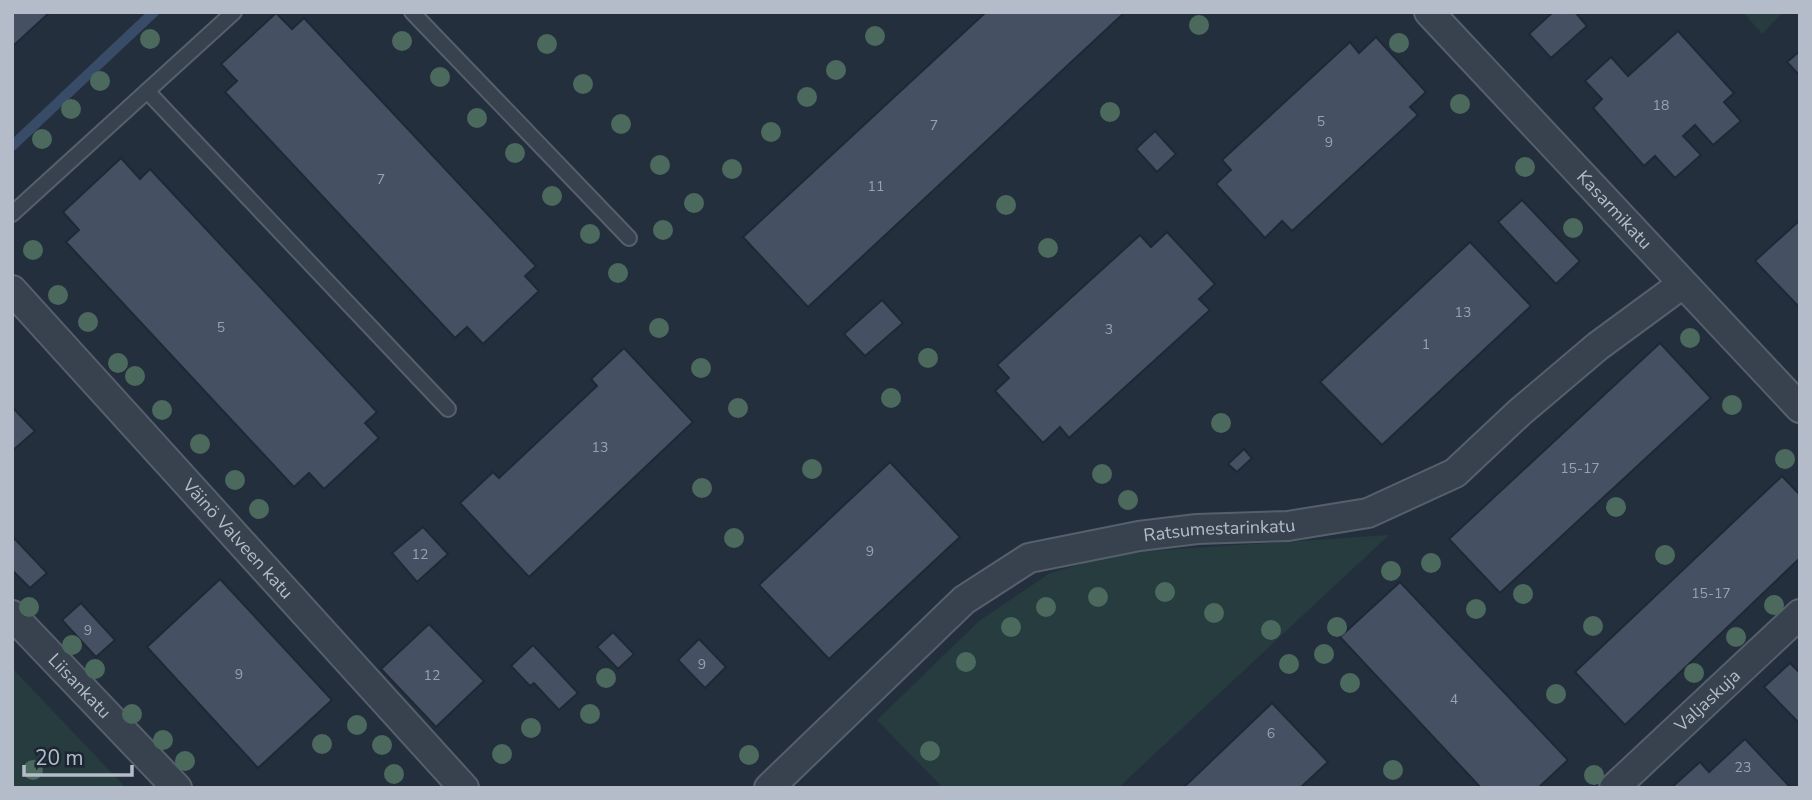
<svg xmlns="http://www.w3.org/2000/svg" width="1812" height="800" font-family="'Nunito Sans',sans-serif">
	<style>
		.green { fill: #263c3f }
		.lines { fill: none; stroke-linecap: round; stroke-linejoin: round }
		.stream { stroke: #394c67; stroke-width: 10 }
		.building { fill: #455162; stroke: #1f2835; stroke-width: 2 }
		.service-casing { stroke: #565f6c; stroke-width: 18 }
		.minor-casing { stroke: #565f6c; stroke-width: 32 }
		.service { stroke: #38414e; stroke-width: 14 }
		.minor { stroke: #38414e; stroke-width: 28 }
		.tree { fill: #4b6a5d }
		.labels { text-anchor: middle; stroke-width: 5; stroke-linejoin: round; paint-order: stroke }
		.number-label { font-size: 14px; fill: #98a1af }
		.street-label { font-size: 18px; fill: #b4bcc9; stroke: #1d2633 }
	</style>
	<rect width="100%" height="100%" fill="#242f3e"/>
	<g class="green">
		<path d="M1743,12H1783L1762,34Z"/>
		<path d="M1389,535L1118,788H943L877,720L979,621L1050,573L1120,553Z"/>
		<path d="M12,668L126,788H12Z"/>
	</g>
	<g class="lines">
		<path class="stream" d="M12,146L154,12"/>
	</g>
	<g class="building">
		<path d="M12,12H50L12,47Z"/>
		<path d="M986,12H1125L808,307L743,237Z"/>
		<path d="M1553,12H1575L1587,26L1551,58L1529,34Z"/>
		<path d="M276,13L292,29L304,18L536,266L525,276L539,291L483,344L467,327L455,338L225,92L237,81L221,64Z"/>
		<path d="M1678,31L1734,93L1724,102L1741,121L1713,145L1695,125L1683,136L1701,155L1675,178L1655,156L1644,166L1593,108L1602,99L1585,81L1611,57L1628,76Z"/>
		<path d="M1376,37L1426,92L1410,107L1418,115L1292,231L1282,221L1265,238L1216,184L1231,170L1222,160L1350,42L1359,53Z"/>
		<path d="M1800,51V76L1787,62Z"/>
		<path d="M1155,131L1176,154L1157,172L1136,149Z"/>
		<path d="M121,158L140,179L150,169L377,412L365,423L379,438L324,489L309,473L294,487L66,242L79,230L63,212Z"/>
		<path d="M1522,200L1580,261L1556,284L1498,222Z"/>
		<path d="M1800,220V308L1755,261Z"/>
		<path d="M1167,232L1215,284L1199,299L1210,310L1069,438L1060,427L1043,443L995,391L1009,378L997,365L1140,235L1151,247Z"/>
		<path d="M1470,242L1531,306L1382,445L1320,382Z"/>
		<path d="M882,300L903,323L865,356L844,334Z"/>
		<path d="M1660,343L1711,398L1500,593L1449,539Z"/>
		<path d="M624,348L693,422L529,577L460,503L493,472L499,478L597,386L591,379Z"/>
		<path d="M12,407L35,431L12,451Z"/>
		<path d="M1244,449L1252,458L1237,472L1228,464Z"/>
		<path d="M890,462L960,537L829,659L759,585Z"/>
		<path d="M1782,476L1800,495V558L1625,725L1575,672Z"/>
		<path d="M423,527L448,554L417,582L392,553Z"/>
		<path d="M12,536L47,573L30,588L12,570Z"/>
		<path d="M220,579L332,700L258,768L147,647Z"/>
		<path d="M1400,582L1568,760L1538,788H1481L1340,637Z"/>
		<path d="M81,603L115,640L96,657L62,620Z"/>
		<path d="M429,624L484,681L436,727L381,669Z"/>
		<path d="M613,632L634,654L618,669L597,647Z"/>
		<path d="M699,639L726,667L705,688L678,660Z"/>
		<path d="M533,645L578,693L559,710L534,683L530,686L511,666Z"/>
		<path d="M1790,663L1800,673V724L1764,687Z"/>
		<path d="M1272,703L1328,762L1300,788H1183Z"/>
		<path d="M1745,739L1791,788H1671L1700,762L1709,772Z"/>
	</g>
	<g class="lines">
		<defs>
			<g id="service">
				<path d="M412,12L629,238"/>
				<path d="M147,91L448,409"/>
				<path d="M12,214L234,12"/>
			</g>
			<g id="minor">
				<path id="s1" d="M1429,12L1800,408"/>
				<path id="s2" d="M12,290L464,788"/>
				<path id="s3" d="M12,615L177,788"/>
				<path id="s4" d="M769,788L964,600L1029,558L1139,536L1197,529L1288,526L1368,513L1455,473L1520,412L1598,346L1681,285"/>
				<path id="s5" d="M1614,788L1800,614"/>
			</g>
		</defs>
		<use href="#service" class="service-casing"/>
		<use href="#minor" class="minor-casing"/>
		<use href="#service" class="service"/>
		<use href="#minor" class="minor"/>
	</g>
	<g class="tree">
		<circle cx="1199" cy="25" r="10"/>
		<circle cx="875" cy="36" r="10"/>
		<circle cx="150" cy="39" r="10"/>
		<circle cx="402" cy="41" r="10"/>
		<circle cx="1399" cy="43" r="10"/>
		<circle cx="547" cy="44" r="10"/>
		<circle cx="836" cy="70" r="10"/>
		<circle cx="440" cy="77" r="10"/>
		<circle cx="100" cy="81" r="10"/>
		<circle cx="583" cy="84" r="10"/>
		<circle cx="807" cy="97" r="10"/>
		<circle cx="1460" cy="104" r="10"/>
		<circle cx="71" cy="109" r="10"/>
		<circle cx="1110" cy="112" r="10"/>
		<circle cx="477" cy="118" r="10"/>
		<circle cx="621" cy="124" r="10"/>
		<circle cx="771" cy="132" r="10"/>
		<circle cx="42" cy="139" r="10"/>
		<circle cx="515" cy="153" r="10"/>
		<circle cx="660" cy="165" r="10"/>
		<circle cx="1525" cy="167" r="10"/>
		<circle cx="732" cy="169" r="10"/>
		<circle cx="552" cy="196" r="10"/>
		<circle cx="694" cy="203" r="10"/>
		<circle cx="1006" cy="205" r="10"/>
		<circle cx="1573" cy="228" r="10"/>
		<circle cx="663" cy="230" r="10"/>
		<circle cx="590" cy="234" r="10"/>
		<circle cx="1048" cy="248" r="10"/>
		<circle cx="33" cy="250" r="10"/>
		<circle cx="618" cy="273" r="10"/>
		<circle cx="58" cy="295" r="10"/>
		<circle cx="88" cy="322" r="10"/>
		<circle cx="659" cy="328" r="10"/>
		<circle cx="1690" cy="338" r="10"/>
		<circle cx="928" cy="358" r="10"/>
		<circle cx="118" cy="363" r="10"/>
		<circle cx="701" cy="368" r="10"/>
		<circle cx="135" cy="376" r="10"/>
		<circle cx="891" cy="398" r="10"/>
		<circle cx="1732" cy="405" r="10"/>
		<circle cx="738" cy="408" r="10"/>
		<circle cx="162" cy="410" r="10"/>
		<circle cx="1221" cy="423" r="10"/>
		<circle cx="200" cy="444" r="10"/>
		<circle cx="1785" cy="459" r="10"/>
		<circle cx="812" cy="469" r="10"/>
		<circle cx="1102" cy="474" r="10"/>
		<circle cx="235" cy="480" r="10"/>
		<circle cx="702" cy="488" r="10"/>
		<circle cx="1128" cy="500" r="10"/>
		<circle cx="1616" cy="507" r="10"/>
		<circle cx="259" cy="509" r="10"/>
		<circle cx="734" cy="538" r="10"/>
		<circle cx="1665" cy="555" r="10"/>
		<circle cx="1431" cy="563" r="10"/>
		<circle cx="1391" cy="571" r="10"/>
		<circle cx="1165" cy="592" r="10"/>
		<circle cx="1523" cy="594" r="10"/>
		<circle cx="1098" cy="597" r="10"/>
		<circle cx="1774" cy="605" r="10"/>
		<circle cx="29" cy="607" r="10"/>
		<circle cx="1046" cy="607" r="10"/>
		<circle cx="1476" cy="609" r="10"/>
		<circle cx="1214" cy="613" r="10"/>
		<circle cx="1593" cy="626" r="10"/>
		<circle cx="1011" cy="627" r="10"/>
		<circle cx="1337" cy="627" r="10"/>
		<circle cx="1271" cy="630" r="10"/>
		<circle cx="1736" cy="637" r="10"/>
		<circle cx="72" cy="645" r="10"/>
		<circle cx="1324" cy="654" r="10"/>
		<circle cx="966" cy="662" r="10"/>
		<circle cx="1289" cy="664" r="10"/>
		<circle cx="95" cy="669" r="10"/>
		<circle cx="1694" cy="673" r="10"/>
		<circle cx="606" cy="678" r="10"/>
		<circle cx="1350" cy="683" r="10"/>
		<circle cx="1556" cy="694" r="10"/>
		<circle cx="132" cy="714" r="10"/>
		<circle cx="590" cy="714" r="10"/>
		<circle cx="357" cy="725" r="10"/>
		<circle cx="531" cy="728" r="10"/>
		<circle cx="163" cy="740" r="10"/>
		<circle cx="322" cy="744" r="10"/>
		<circle cx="382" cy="745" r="10"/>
		<circle cx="930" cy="751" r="10"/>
		<circle cx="502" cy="754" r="10"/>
		<circle cx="749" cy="755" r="10"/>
		<circle cx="185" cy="761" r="10"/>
		<circle cx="33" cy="770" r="10"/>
		<circle cx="1393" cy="770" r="10"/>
		<circle cx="394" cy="774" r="10"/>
		<circle cx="1594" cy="775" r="10"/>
	</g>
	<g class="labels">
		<g class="number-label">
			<text x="1661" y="110">18</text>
			<text x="1321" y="126">5</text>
			<text x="934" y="130">7</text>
			<text x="1329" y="147">9</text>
			<text x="381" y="184">7</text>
			<text x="876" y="191">11</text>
			<text x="1463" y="317">13</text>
			<text x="221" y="332">5</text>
			<text x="1109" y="334">3</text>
			<text x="1426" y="349">1</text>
			<text x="600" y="452">13</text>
			<text x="1580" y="473">15-17</text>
			<text x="870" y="556">9</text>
			<text x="420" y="559">12</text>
			<text x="1711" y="598">15-17</text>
			<text x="88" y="635">9</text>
			<text x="702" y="669">9</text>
			<text x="239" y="679">9</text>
			<text x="432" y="680">12</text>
			<text x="1454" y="704">4</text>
			<text x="1271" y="738">6</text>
			<text x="1743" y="772">23</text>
		</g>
		<g class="street-label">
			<text dy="6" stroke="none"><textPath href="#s1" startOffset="271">Kasarmikatu</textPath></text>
			<text dy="6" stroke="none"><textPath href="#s4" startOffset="541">Ratsumestarinkatu</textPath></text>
			<text dy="6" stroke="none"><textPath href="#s2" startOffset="336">Väinö Valveen katu</textPath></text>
			<text dy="6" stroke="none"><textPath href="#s3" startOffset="98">Liisankatu</textPath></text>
			<text dy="6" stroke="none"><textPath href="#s5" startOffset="128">Valjaskuja</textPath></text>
		</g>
	</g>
	<rect width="1812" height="800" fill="none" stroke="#b4bcc9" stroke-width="28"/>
	<path d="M24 765v10h108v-10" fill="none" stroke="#b4bcc9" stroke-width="3.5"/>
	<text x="35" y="765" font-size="21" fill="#b4bcc9" stroke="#1d2633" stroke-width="5" paint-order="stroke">20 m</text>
</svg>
